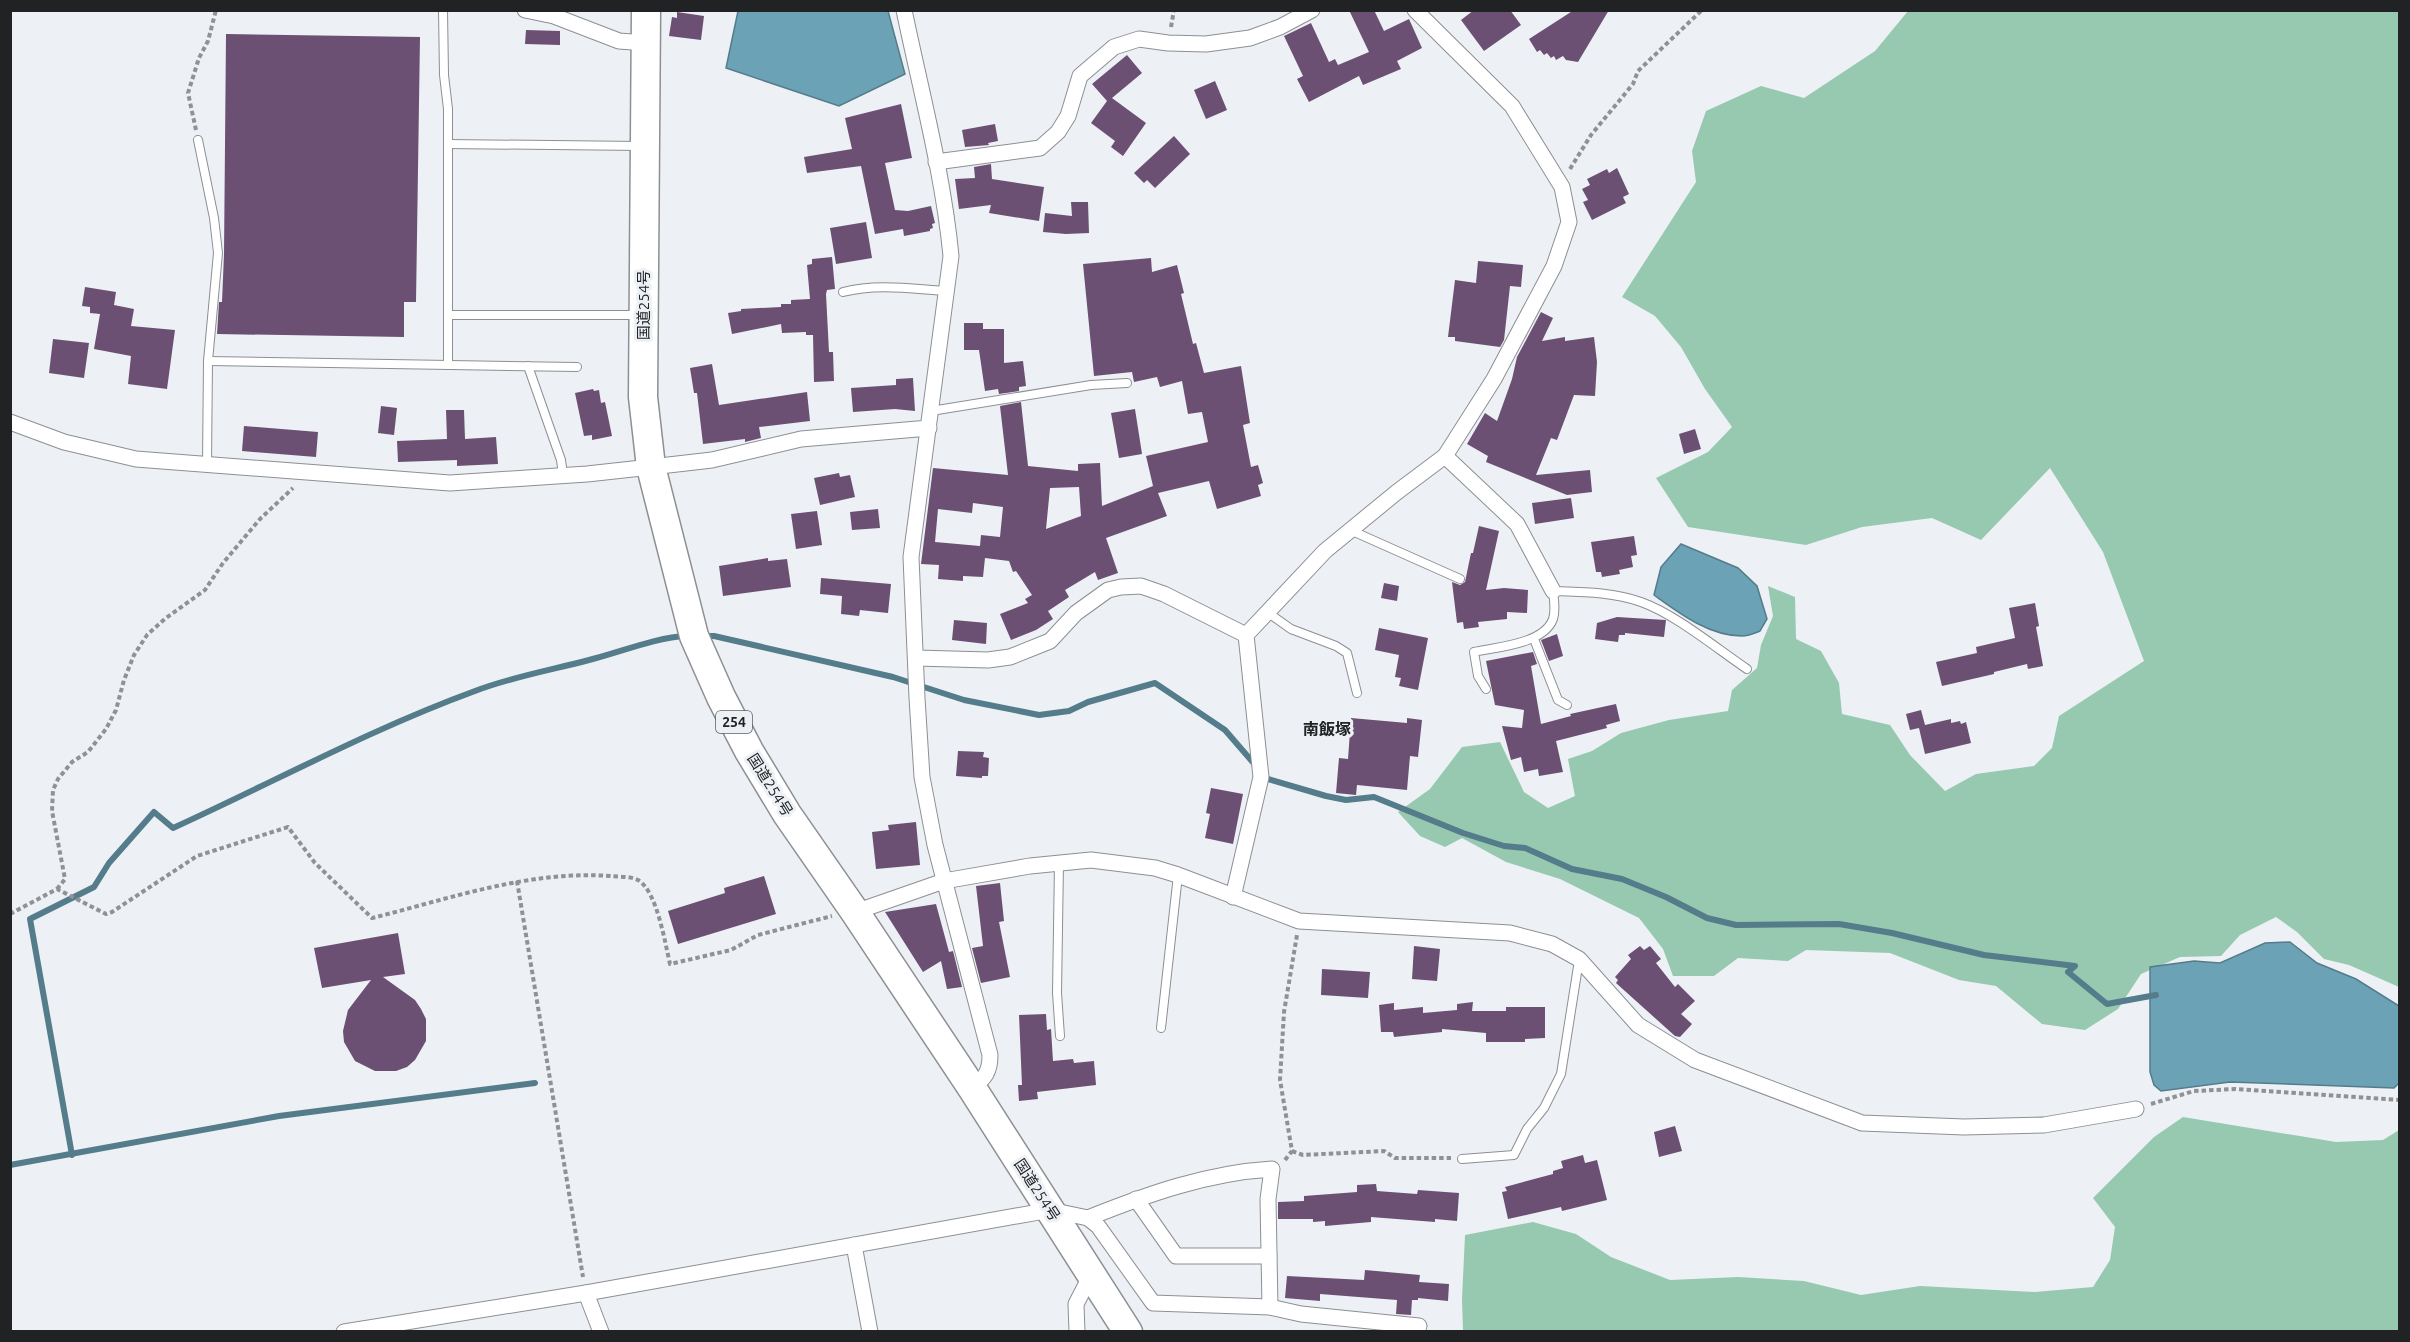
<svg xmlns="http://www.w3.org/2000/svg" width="2410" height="1342" font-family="Ubuntu,'Noto Sans JP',sans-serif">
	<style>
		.forest { fill: #96c9b0 }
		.water { fill: #6ba2b6; stroke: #547c8a; stroke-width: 1.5 }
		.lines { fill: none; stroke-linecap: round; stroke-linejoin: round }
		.stream { stroke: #547c8a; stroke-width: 6 }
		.building { fill: #6b5073; fill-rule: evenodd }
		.lane-casing { stroke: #8c8f93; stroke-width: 10 }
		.street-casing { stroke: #8c8f93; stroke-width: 17 }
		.highway-casing { stroke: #8c8f93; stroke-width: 31 }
		.path { stroke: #8f9295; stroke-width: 4; stroke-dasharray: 4.5 3; stroke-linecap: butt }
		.lane { stroke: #fff; stroke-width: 8 }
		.street { stroke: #fff; stroke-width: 15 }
		.highway { stroke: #fff; stroke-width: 28 }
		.labels { text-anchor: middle; stroke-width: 6; stroke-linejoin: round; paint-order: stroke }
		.shield { fill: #edf1f5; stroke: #5e6063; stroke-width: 1.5 }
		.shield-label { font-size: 14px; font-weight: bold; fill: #202224 }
		.street-label { font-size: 15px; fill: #202224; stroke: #edf1f5 }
		.neighbourhood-label { font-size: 16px; font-weight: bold; fill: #202224; stroke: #edf1f5 }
	</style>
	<rect width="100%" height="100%" fill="#edf1f5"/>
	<g class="forest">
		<path d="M1908,11H2399V987L2349,965L2324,959L2297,932L2276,917L2240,935L2221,956L2180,957L2141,974L2118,1009L2085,1030L2042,1024L1996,986L1959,980L1890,953L1806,950L1788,961L1738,958L1714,976H1673L1663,949L1639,918L1560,879L1506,862L1462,838L1445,847L1420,836L1398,812L1430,789L1462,747L1500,742L1524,792L1548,808L1575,796L1568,759L1592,751L1621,733L1669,720L1728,711L1732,690L1757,668L1761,645L1773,616L1768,586L1795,597L1796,639L1821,651L1839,683L1842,714L1890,725L1910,755L1945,791L1976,774L2034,766L2052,748L2059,716L2144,661L2103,552L2050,468L1981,540L1932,518L1862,527L1806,545L1688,527L1656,478L1708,452L1732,427L1705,389L1681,347L1655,316L1622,297L1696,182L1692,151L1706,111L1761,86L1804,98L1875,51Z"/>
		<path d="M2183,1117L2336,1142L2383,1140L2399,1130V1331H1463L1462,1299L1465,1235L1533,1222L1576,1234L1611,1257L1670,1280L1738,1277L1804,1281L1861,1295L1920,1286L2035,1292L2093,1287L2110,1260L2115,1227L2093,1198L2154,1137Z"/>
	</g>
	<g class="water">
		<path d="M888,11L905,74L839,106L726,68L738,11Z"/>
		<path d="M1681,544L1738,568L1757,586L1767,619L1760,631C1755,633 1748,636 1742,636C1709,636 1679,613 1654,595L1661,567Z"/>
		<path d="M2290,942L2317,963L2356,979L2399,1006V1083L2394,1088L2230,1082L2161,1091L2154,1085L2150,1072V967L2194,961L2220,963L2265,943Z"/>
	</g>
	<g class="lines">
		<g class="stream">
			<path d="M702,636H714L893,677L964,700L1039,715L1069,711L1088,702L1155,683L1225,730L1257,767"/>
			<path d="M1264,774L1268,779L1326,796L1346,800L1374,797L1463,833L1504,846L1525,848L1572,869L1622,879L1666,897L1707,918L1736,925L1839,924L1892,933L1984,955L2075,966L2068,972L2107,1004L2156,995"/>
			<path d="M72,1155L30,919L94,887L109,863L154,812L173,828C274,782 371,729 475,691C511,677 551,670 589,660C618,653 657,637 686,636"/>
			<path d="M10,1165L279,1116L535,1083"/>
		</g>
	</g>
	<g class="building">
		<path d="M1349,10H1374L1384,31L1409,19L1422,48L1397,61L1401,69L1363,85L1359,76L1309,102L1297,79L1303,76L1284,36L1311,23L1329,62L1335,59L1338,65L1369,52Z"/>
		<path d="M1474,10H1510L1521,25L1484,51L1461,20Z"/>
		<path d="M1574,10H1609L1578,62L1566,60L1563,56L1556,60L1554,56L1551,58L1547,53L1544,55L1540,50L1537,52L1529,39Z"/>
		<path d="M677,12L704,16L701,40L669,36L672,17L677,18Z"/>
		<path d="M526,30L560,31V45L525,44Z"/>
		<path d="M226,34L420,37L416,302H404V337L217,334L219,302H222L224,254Z"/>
		<path d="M1127,55L1142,73L1112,98L1146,123L1123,156L1111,147L1115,141L1091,123L1107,101L1092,84Z"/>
		<path d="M1215,81L1227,110L1206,119L1194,90Z"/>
		<path d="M901,104L912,158L885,163L895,210L908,211L931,206L935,223L932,224L933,228L930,229V231L904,236L903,229L875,234L861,166L807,173L804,157L852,149L845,118Z"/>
		<path d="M995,124L998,141L988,143L989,145L965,147L962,130Z"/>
		<path d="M1174,136L1190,154L1155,188L1147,180L1144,183L1134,173Z"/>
		<path d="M991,164L992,179L1044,187L1039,221L989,213L991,205L959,209L955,179L975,178L974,167Z"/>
		<path d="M1617,168L1629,194L1623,197L1626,203L1592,220L1583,202L1588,200L1582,189L1590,185L1587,179L1607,169L1609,173Z"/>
		<path d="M1071,202H1088L1089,233L1066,234L1043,232L1045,213L1072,216Z"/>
		<path d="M866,222L872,258L836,264L830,228Z"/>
		<path d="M832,257L835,289L827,290L826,294L829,352H833L834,381L814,382L813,335H806V332L782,333L781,324L732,334L728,313L741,311V309L781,307V304H791V300L810,299L807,265L812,264V259Z"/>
		<path d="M1151,258L1152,272L1177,265L1184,293L1181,294L1193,344L1196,343L1204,373L1241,366L1250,423L1243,425L1251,467L1258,465L1263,483L1258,485L1261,496L1217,509L1209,481L1158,493L1167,516L1106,538L1118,573L1098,580L1095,572L1065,590L1069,597L1048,611L1053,619L1036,630L1011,640L1000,614L1028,603L1025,599L1032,595L1016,571L1013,572L1009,561L985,558L983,577L963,576V581L938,579L939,565L921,564L933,468L1008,475L1000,406L1021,402L1028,466L1078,471V464L1100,463L1102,506L1153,486L1146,456L1208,442L1202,412L1188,414L1182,381L1160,387L1157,377L1134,382L1132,372L1094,376L1083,264ZM1079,487L1081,516L1046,529L1050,488ZM973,503L1003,507L1000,537L981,535L980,546L935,542L938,509L972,513Z"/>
		<path d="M1478,261L1523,265L1521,287L1510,286L1504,340L1500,347L1455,341V337H1448L1455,280L1476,283Z"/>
		<path d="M85,287L116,292L114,305L134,309L131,326L175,330L167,389L128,384L131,356L94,349L100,314L90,313V307L82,306Z"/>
		<path d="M1541,312L1553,318L1542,341L1565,337V341L1594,337L1597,362L1595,396L1574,395L1557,440L1551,438L1536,475L1590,470L1592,492L1567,495L1486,462L1488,456L1467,444L1485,413L1497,421L1512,379L1517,357Z"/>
		<path d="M964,323H983V329H1004V363L1023,361L1026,386L1019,387V391L999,394L998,389L985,391L979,350H964Z"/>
		<path d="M53,339L89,343L84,378L49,373Z"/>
		<path d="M712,364L719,405L807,392L810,421L759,427L761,438L745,442V439L703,444L697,393H694L690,368Z"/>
		<path d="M913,378L915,411L895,409L853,412L851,388L896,385V379Z"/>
		<path d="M593,389L594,391L599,390L601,403L605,402L612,436L592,440V435L584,436L575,393Z"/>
		<path d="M381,406L397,408L394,435L378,433Z"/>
		<path d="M1135,409L1142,454L1119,458L1111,413Z"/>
		<path d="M446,410H464L465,439L496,437L498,464L457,466V460L398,462L397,441L447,439Z"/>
		<path d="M244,426L318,432L316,457L242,451Z"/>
		<path d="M1695,429L1701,449L1684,454L1679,434Z"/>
		<path d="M839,473L840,477L850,475L855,497L820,505L814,478Z"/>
		<path d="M1571,498L1574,518L1535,524L1532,503Z"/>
		<path d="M878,509L880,528L852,530L850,512Z"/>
		<path d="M817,511L822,545L796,549L791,514Z"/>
		<path d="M1479,526L1499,531L1486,590L1504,588L1528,590L1527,613L1507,612V619L1478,622L1479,627L1464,629L1463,622L1457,623L1452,582L1460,585L1465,582L1471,553H1473Z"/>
		<path d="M1634,536L1637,555L1631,556L1633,567L1619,570L1620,574L1602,577L1601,572H1596L1591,542Z"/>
		<path d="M768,558V561L787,559L791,587L723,596L719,566Z"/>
		<path d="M821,578L891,584L888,613L860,610L859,616L841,614L842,596L820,594Z"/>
		<path d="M1384,583L1399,586L1397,601L1381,598Z"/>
		<path d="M2035,603L2039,626L2036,627L2043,666L2028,669L2027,664L1994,672V674L1942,686L1936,662L1977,653L1976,647L2015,638L2009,608Z"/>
		<path d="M1617,617L1666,620L1664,637L1625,633V635H1619L1618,642L1595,639L1597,623Z"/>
		<path d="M954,620L987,623L986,644L952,640Z"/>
		<path d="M1379,628L1428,638L1418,690L1399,686L1401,678L1395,677L1399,655L1375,650Z"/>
		<path d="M1557,634L1563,656L1549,661L1541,640Z"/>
		<path d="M1533,652L1537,664L1531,666L1541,724L1571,716L1570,714L1616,704L1620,721L1606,725L1607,728L1556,741L1563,772L1539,776L1538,769L1524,772L1521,757L1511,760L1502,726L1522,728L1524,710L1495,705L1486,661Z"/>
		<path d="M1921,710L1925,725L1951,719V723L1960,721L1961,724L1966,722L1971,743L1925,754L1919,728L1910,730L1906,714Z"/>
		<path d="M1351,718L1407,723V718L1422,720L1418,757L1410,756L1407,790L1357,785L1356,795L1336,793L1339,758L1348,759Z"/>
		<path d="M958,751L984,752L983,757L989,758L988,776H982V778L956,776Z"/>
		<path d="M1211,788L1243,794L1233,844L1205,838L1210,814L1206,813Z"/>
		<path d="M916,822L920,865L876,869L872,832L889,830L888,825Z"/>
		<path d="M764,876L776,914L678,944L668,911L725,893L724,888Z"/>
		<path d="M1000,883L1004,921L999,922L1010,977L981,983L972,948L983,946L976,886Z"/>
		<path d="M936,904L949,952L953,951L962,987L947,989L941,961L923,972L885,912Z"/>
		<path d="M398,933L405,974L383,977L415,1000L421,1009L426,1019V1041L415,1060L407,1067L396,1071H375L355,1061L344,1042L343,1031L348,1010L371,980L322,988L314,948Z"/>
		<path d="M1414,946L1440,949L1437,981L1412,979Z"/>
		<path d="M1640,946L1644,950L1650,946L1661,959L1656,963L1675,987L1678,984L1695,1001L1681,1014L1692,1024L1680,1037L1675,1036L1616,983L1618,980L1615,977L1631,959L1628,955Z"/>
		<path d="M1322,969L1370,972L1368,998L1321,995Z"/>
		<path d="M1473,1002L1472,1011H1506V1007H1545V1038L1525,1039V1042H1486V1033L1442,1029V1032L1394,1037L1393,1032H1381L1379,1005L1394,1003V1010L1423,1007V1013L1457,1010V1004Z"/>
		<path d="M1046,1014L1047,1030L1051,1029L1053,1061L1073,1059L1074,1063L1094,1061L1096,1085L1037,1092L1038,1099L1019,1101L1018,1085H1022L1019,1015Z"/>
		<path d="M1675,1126L1682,1151L1659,1157L1654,1132Z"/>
		<path d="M1583,1155L1585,1163L1597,1160L1607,1200L1562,1211L1561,1207L1508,1219L1502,1192L1507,1191L1505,1187L1553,1174V1171L1563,1168L1561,1161Z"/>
		<path d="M1376,1184L1377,1191L1417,1194L1418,1190L1459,1193L1457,1221L1435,1219V1222L1371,1217V1222L1325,1226V1221L1313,1222V1219H1278V1202L1304,1201V1196L1357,1192V1185Z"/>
		<path d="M1365,1270L1420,1275L1419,1282L1449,1284L1448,1301L1418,1298V1300H1412L1411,1315L1396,1314L1397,1300L1320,1294V1301L1285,1298L1287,1276L1364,1280Z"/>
	</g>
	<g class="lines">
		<defs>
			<g id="lane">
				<path d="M443,10L444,75L448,109V365"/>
				<path d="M198,140L214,218L218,253L208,361L207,464"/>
				<path d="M448,144L641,146"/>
				<path d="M843,292C877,283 913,289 947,291"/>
				<path d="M448,315H639"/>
				<path d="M208,361L577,367"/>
				<path d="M528,366L561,460L563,475"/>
				<path d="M931,411L1091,385L1127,383"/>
				<path d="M1350,530L1460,579"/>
				<path d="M1267,612L1291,629L1336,646L1347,653L1357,693"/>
				<path d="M1534,639L1558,700L1567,705"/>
				<path d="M1486,689L1478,676L1474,652C1497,647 1544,644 1553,619C1556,610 1554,600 1553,591C1582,592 1613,592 1641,602C1675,614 1716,648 1747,669"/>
				<path d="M1059,863L1057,993L1060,1036"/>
				<path d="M1161,1028L1178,875"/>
				<path d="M1462,1159L1514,1155L1527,1129L1544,1108L1561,1074L1579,960"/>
			</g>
			<g id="street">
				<path d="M525,10L554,16L619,41L646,43"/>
				<path d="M904,10C921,92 943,173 951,256L911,557L917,698L922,777L935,845L990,1055C990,1072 985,1078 972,1088"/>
				<path d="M936,162L1040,148L1058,132L1068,116L1080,76L1114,47L1139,39L1168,43L1206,44L1250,38L1280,27L1312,10"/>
				<path d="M10,422L64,442L136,459L450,483L587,474L651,467L712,460L801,439L929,428"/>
				<path d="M1445,456L1517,524L1553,591"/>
				<path d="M916,658L988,660L1010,657L1050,641L1076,613L1108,590L1121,587L1141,586L1164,594L1246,635"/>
				<path d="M1233,897L1261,777L1246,635L1325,551L1397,492L1445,456L1494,379L1554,266L1569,222L1562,187L1512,106L1415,10"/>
				<path d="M855,912L944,881L1030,866L1091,860L1155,868L1178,875L1299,921L1510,933L1552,944L1579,959L1638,1025L1695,1060L1862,1123L1964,1127L2044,1125L2136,1109"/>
				<path d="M1136,1199L1176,1256H1269"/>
				<path d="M1088,1218C1148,1194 1207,1173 1272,1169L1268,1199L1270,1307"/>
				<path d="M854,1245L870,1332"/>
				<path d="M586,1293L601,1332"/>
				<path d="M344,1332L586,1293L1050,1210L1088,1218L1098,1226L1153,1303L1270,1307L1301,1314L1419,1326"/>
				<path d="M1077,1332L1076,1304L1091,1275"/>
			</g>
			<path id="highway" d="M646,10L643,397L651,467L694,636L721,697L749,751L787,814L855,912L972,1088L1128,1332"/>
		</defs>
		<use href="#lane" class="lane-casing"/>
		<use href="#street" class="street-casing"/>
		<use href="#highway" class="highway-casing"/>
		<g class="path">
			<path d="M1171,27L1174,10"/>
			<path d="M196,130L188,93L199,58L208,41L216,10"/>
			<path d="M1570,169L1591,135L1633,84L1638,71L1702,10"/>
			<path d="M517,881L583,1277"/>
			<path d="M57,889L65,879L52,811L53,790L58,779L72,762L88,752L106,729L116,710L124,680L134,655L147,635L166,618L205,590L223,563L260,519L293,488"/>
			<path d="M10,914L57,889L106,914L112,912L197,856L288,827L315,863L372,918C449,899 529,870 610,876C619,877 630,876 638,880C657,891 665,943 670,964L731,950L758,935L832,916"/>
			<path d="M2151,1104L2194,1091L2235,1089L2400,1100"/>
			<path d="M1292,1151L1303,1155L1384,1151L1395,1158H1451"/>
			<path d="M1285,1160L1292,1151L1280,1080L1284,1012L1297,935"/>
		</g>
		<use href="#lane" class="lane"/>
		<use href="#street" class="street"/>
		<use href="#highway" class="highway"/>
	</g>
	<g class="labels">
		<rect class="shield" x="716" y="711" width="36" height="22" rx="4.5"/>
		<g class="shield-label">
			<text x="734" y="727">254</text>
		</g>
		<g class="street-label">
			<text transform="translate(644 305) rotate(-90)" y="5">国道254号</text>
			<text transform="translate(770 785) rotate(58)" y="5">国道254号</text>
			<text transform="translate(1037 1190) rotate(57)" y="5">国道254号</text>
		</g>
		<g class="neighbourhood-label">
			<text x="1327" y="735">南飯塚</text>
		</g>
	</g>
	<rect width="2410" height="1342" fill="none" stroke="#202224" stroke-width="24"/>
</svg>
